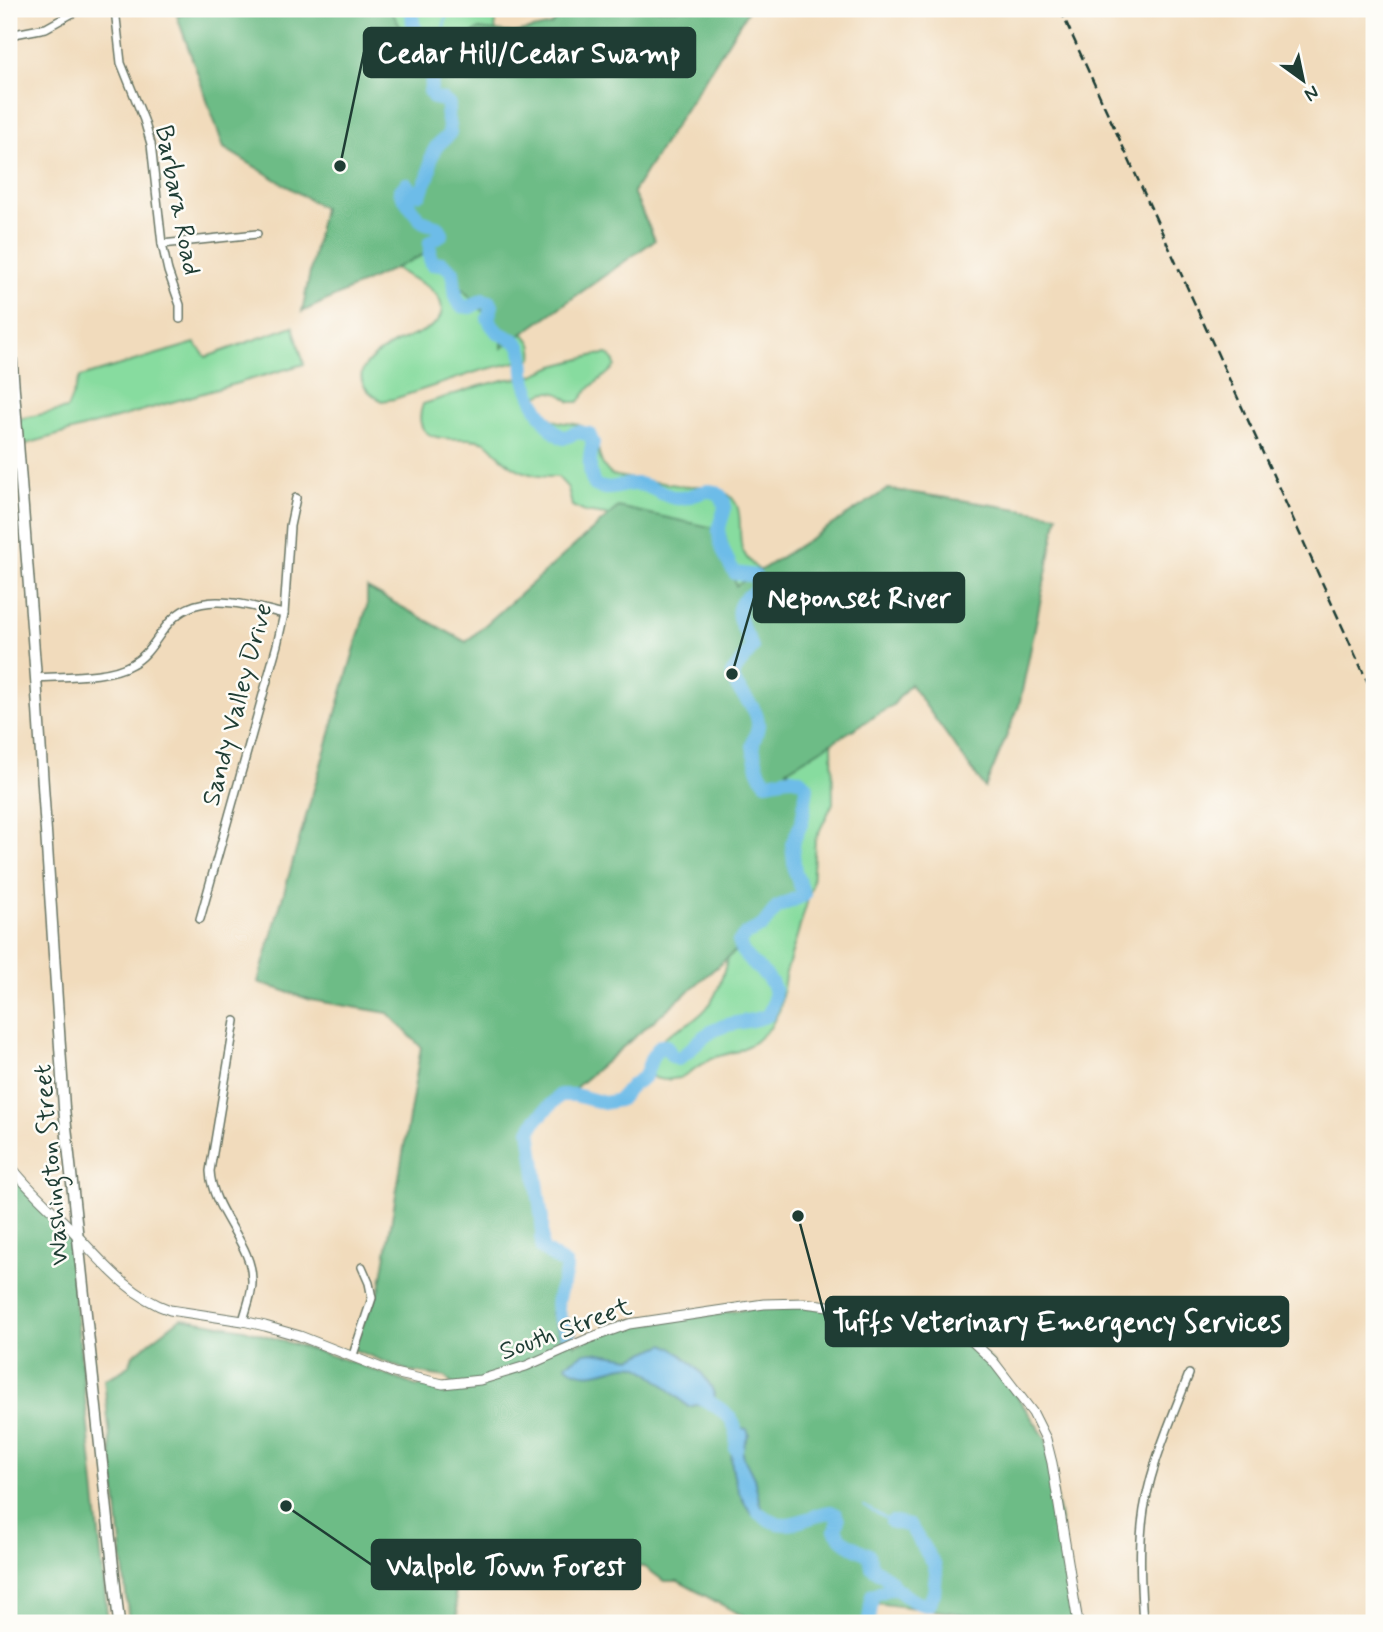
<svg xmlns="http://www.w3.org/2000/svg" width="1383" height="1632" font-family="Mynerve,sans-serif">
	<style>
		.green { fill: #87dc9f; stroke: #538c6a; stroke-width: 2 }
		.forest { fill: #6dbc86; stroke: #467c5d; stroke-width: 2 }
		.water { fill: #6dbce8; stroke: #467c8e; stroke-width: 2 }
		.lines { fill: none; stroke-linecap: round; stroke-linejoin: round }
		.stream { stroke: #6dbce8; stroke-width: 2.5 }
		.river { stroke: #6dbce8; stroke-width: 14 }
		.minor-casing { stroke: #687464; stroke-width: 10 }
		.tertiary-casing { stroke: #687464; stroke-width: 11 }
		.secondary-casing { stroke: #687464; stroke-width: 13 }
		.minor { stroke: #fff; stroke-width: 7 }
		.tertiary { stroke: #fff; stroke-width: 9 }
		.secondary { stroke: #fff; stroke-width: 10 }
		.rail { stroke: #1f3d34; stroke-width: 2.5; stroke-dasharray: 10 5; stroke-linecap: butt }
		.labels { text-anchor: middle; stroke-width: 5; stroke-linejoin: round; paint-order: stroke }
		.street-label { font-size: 26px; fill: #1f3d34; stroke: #fdfcf7 }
		.leader { fill: none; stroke: #1f3d34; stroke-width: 2.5 }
		.callout-dot { fill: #1f3d34; stroke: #fdfcf7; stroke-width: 2.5 }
		.callout { fill: #1f3d34; stroke: #1f3d34; stroke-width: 2.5 }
		.callout-label { font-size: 28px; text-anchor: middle; font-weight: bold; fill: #fff }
	</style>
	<rect width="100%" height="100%" fill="#fdfcf7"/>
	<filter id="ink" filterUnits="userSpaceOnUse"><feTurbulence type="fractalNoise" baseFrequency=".0143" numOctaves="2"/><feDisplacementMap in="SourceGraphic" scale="14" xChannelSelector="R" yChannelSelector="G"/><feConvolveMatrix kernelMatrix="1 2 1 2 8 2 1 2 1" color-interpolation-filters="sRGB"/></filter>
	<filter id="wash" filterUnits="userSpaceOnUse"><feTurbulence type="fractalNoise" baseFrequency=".00686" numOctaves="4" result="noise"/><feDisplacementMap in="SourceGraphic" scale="28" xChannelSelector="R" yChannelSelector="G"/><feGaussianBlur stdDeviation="1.57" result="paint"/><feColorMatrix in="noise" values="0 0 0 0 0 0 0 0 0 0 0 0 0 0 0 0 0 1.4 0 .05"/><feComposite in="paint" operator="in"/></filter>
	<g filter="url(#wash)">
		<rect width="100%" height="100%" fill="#f1dbbc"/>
		<g class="green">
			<path d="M363,9H494L518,331C531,338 535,344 533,358L479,371L394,399L382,401C344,379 365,360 394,344C410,335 451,328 440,301C433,283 406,279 393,266Z"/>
			<path d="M293,326L304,364L23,445L14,420L67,409L80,377L195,343L206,357Z"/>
			<path d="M608,354L614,361L615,366C609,374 601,378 593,385C587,389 584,397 578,402H570C562,393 549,388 538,396C551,437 571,414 590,431C603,443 593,460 612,475C635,480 659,482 682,486C692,487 703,484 714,488C752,499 734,528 743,551C748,562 756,568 765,574L832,740L833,803L815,840L812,886L785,976L780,1009L770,1028L755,1042L738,1051L712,1058L680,1078L665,1080L654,1078L647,1068C655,1029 679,1035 702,1013C718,998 723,974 729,954L645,521L585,512L572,506L568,488L558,477C538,478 518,472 503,459C497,454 493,447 487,443C471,434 436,445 424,430C418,422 420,412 423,404L480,386L508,379L527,378L554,366L596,355Z"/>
		</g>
		<g class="forest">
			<path d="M205,9H390L434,83L444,54L479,29L514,33L551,25L569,9H749L633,192L655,240L502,348V332L442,267L431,251L302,312L323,208L224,148L177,16Z"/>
			<path d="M888,489L1058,515L1019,706L985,788L910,684L893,705L787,770L805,783L807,787L802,822L792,844L795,872L804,895L777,907L762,926L742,937L739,942L740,947L568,1094C550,1097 530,1121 530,1139L542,1220V1248L566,1265C567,1276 560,1282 558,1292C555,1312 567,1327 575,1345L615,1328L792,1303L949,1329L993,1361L1046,1439L1078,1623H1035L875,1603L861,1623H756L678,1581H664L645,1567L448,1549L459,1623H129L104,1379C116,1374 130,1370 133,1355L181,1318L244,1329L349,1361L416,1386L455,1389L446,1377L411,1372L350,1348L380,1289L421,1047L388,1013L311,1000L258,982L367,606V588L466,642L618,507L724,530L736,586Z"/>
			<path d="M9,1164L69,1240L108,1623H9Z"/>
		</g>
		<g class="water">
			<path d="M561,1306L566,1320L576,1331L575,1337L562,1341L551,1313L554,1308Z"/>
			<path d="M665,1344C683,1354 712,1377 715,1399L709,1406L701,1404L688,1407C680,1399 646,1368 636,1366C612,1362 594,1385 566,1366L567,1363L585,1353L593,1352L632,1358Z"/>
			<path d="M742,1428L747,1429L749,1434L742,1449L744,1458L754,1478L760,1504L774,1523C742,1528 716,1447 742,1428Z"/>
		</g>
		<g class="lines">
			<g class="stream">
				<path d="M430,69L438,52L448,9"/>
				<path d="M758,590L833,612"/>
				<path d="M864,1506L892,1522"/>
			</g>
			<g class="river">
				<path d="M409,9L412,11L413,24L420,38V56L433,75L430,92L434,98L443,100L449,105L447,115L450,132C446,140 439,141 435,149C428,159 432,167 428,177C426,183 422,187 421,193L415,194L406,184L400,191C402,195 416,216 420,219C428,228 438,220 442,234L430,242V259L432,264L442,263L453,272L456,297L461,306L470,307L483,300L490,302L492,306L488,318C498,341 513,334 520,346C525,354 523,364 524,373C527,393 545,428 563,438L578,432L589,434L593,443C589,455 588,475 595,485C609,493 622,483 637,484C653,485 667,500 682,498C696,497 711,483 722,498C730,510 717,521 719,534C720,546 728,563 735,573L755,576L759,586C755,594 747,594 743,601C730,617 749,634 752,648L732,674C736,694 757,704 758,723C759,731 753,738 753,745C754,756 758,774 766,782C781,781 797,771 807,787L802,822L792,844L795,872L804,895L777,907L762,926L746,934L739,942C746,973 791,973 768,1015C756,1022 734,1021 719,1028C702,1034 693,1050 678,1059L672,1056L666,1046H660L652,1057L645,1076L631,1086L619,1100L604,1103L575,1095H560L536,1120L530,1130L542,1220V1249L566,1265C567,1287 548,1298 563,1324"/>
				<path d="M697,1395C722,1411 740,1414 736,1449"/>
				<path d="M759,1513C784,1534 799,1520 825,1513L831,1512L836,1515L838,1520L835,1530C844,1545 855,1547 869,1555L872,1567L891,1581L892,1585L891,1588L872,1595L869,1623"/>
				<path d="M892,1522L910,1526L934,1564L936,1572L934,1593L928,1605C914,1604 903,1594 892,1585"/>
			</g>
		</g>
	</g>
	<g filter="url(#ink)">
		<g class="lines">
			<defs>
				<g id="minor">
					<path d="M115,9L121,63L144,120L151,144L162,244L168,271L180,305V319"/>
					<path d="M9,35L46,28L80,9"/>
					<path d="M162,244L257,234"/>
					<path d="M36,678C64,676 109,678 132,664C149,655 156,638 168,624C197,588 246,605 284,614"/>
					<path d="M200,919L277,645L284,614L290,526L296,498"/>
					<path d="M235,1021L210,1171C212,1213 254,1244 252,1283C252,1295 246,1309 243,1321"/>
					<path d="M353,1355L372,1298L369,1283L362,1267"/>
					<path d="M1143,1623C1141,1591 1139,1558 1142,1525C1147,1473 1170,1423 1189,1374"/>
				</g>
				<path id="tertiary" d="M9,1164C25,1186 46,1204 65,1223C96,1254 127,1296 170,1310L243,1321L265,1326L300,1336L394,1373L443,1384L480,1380L526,1366L590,1338L629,1324L764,1304L804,1303L844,1308L937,1325L962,1334L972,1341L993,1361L1033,1413L1046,1439L1052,1463L1078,1623"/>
				<path id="secondary" d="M9,325L36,678L64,1108L119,1623"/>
			</defs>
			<use href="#minor" class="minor-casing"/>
			<use href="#tertiary" class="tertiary-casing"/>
			<use href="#secondary" class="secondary-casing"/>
			<use href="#minor" class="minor"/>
			<use href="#tertiary" class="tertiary"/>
			<use href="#secondary" class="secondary"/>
			<path class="rail" d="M1060,9L1374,696"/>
		</g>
	</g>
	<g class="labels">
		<g class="street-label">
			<text transform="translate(179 200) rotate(79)" y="9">Barbara Road</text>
			<text transform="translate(236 704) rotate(-75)" y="9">Sandy Valley Drive</text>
			<text transform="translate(50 1165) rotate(-95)" y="9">Washington Street</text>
			<text transform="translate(565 1328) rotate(-20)" y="9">South Street</text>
		</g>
	</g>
	<path class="leader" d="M340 166L364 52M732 674L754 598M798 1216L826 1321M286 1506L372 1565"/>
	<g class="callout-dot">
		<circle cx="340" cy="166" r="7"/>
		<circle cx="732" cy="674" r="7"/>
		<circle cx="798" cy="1216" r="7"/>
		<circle cx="286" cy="1506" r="7"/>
	</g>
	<g class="callout">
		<rect x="364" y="28" width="331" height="49" rx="7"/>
		<rect x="754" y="573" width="210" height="49" rx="7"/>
		<rect x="826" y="1297" width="462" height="49" rx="7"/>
		<rect x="372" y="1540" width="268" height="49" rx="7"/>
	</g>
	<g class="callout-label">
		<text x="529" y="62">Cedar Hill/Cedar Swamp</text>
		<text x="859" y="607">Neponset River</text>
		<text x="1057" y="1331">Tuffs Veterinary Emergency Services</text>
		<text x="506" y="1575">Walpole Town Forest</text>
	</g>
	<rect width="1383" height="1632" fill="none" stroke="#fdfcf7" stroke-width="35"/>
	<g transform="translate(1303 80) rotate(147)" stroke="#fdfcf7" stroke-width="5" paint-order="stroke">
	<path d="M0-5L12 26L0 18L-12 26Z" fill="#1f3d34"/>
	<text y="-10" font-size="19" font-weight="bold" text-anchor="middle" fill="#1f3d34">N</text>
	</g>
</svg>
